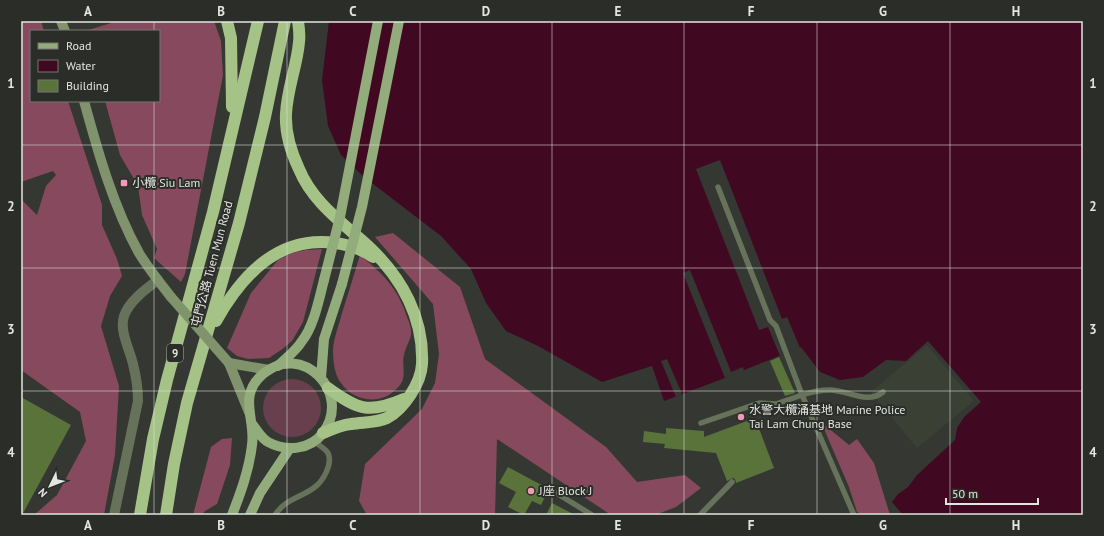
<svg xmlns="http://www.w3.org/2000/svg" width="1104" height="536" font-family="'PT Sans','Noto Sans TC',sans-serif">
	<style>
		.built { fill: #3a4034 }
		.green { fill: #683f4c }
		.forest { fill: #86495d }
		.water { fill: #410921 }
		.pier { fill: #353832 }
		.building { fill: #59733b }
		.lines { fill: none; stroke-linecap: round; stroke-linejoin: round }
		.lane { stroke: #66725a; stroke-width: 5.5 }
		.street { stroke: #66725a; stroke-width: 10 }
		.secondary { stroke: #80936d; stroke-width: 10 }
		.primary { stroke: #93ac7b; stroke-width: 10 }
		.highway { stroke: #a5c387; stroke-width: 12 }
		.secondary-bridge { stroke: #80936d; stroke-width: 10 }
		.primary-bridge { stroke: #93ac7b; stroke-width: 10 }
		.grid { fill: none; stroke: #e3e5e1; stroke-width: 1; stroke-opacity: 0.55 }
		.poi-dot { fill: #f09ab5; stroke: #2b2e28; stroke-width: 1.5 }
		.labels { text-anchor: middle; stroke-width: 4; stroke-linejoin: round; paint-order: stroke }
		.shield { fill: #2b2e28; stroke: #acaeaa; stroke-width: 1 }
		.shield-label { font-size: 11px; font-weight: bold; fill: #e3e5e1 }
		.poi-label { font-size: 12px; fill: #e3e5e1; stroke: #2b2e28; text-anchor: start }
		.street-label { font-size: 12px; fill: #e3e5e1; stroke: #2b2e28 }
		.neatline { fill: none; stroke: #e3e5e1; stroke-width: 1.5 }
		.grid-label { font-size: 13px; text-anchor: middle; font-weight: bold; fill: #e3e5e1 }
	</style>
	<rect width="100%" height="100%" fill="#353832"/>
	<path class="built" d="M927,345L974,401L917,448L871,392Z"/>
	<circle class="green" cx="292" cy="408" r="29"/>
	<g class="forest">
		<path d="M21,21H41L44,31H31V101H68L102,205V225L117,259L122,276L110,296L101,326L119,386L115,455L104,515H34L57,495L86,441L80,412L21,370V199L37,215L46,186L56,175L53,171L21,182Z"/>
		<path d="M111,21H214L221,41L223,75L185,274L181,282L154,258L157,249L142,215L138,186L120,155L105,101H159V31H85L111,23Z"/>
		<path d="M393,233L460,287L485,359L606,447L637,482L685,475L701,488L676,507L655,515H611L497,439L495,515H367L359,501L365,464L422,409L435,383L439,354L433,304L375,237Z"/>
		<path d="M322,249L303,322L292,341L281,350L269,358L248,359L237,356L227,348L251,293L278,260L292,253L306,250Z"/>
		<path d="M360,255C383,274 398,288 407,317C409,322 412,329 411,335C410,341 405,348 404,355C402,362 405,371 403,379C402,383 398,388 394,391C379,405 353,401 341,383C334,374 333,360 333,349C334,337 339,325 342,313C348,294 354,275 360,255Z"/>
		<path d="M821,422L849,445L857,439L874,463L890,515H862L857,512L849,487Z"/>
		<path d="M232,438L230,465L217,504L205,511L202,515H193L211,447L222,439Z"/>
	</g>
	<path class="water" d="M329,21H1083V515H903L892,502L898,494L908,487L917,475L955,440L957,428L964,417L981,402L928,341L906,361L886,360L863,377L840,380L820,372L801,347L725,378L664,401L652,366L602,382L538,346L506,331L486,303L471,269L441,236L364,177L341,155L328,126L322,80Z"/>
	<g class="pier">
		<path d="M720,160L782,319L787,317L800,348L780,356L768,327L759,330L696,169Z"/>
		<path d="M690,270L731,372L743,367L744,371L725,378L683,273Z"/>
		<path d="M667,359L682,394L676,397L661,361Z"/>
	</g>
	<g class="building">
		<path d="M779,357L795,393L785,396L770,361Z"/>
		<path d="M21,397L71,425L22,515H21Z"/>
		<path d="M755,418L774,468L736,483L735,479L733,478L727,481L716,453L664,448L665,444L643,442L644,431L666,434V428L704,431V437Z"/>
		<path d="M508,467L549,489L541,505L532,501L524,515L508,507L516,492L499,483Z"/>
		<path d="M552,503L575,515H546Z"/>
	</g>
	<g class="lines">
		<g class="lane">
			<path d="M718,187L770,320L776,326L802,395C811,392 821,390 830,390C848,390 867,405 883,392"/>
			<path d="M701,423L759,403L776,404L802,395L854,515"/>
			<path d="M553,491L592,515"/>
			<path d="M275,515C286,498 301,498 315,487C323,481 333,464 328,453C325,448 318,445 314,441"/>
			<path d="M700,515L732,482"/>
		</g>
		<path class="street" d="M114,515L138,401C138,389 136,376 133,364C130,350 119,331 124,316C129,301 146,289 158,280"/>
		<g class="secondary">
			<path d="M61,21L65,31"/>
			<path d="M84,101C98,152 113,206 139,253C148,268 160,283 171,297"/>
			<path d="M229,363L249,412"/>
			<path d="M229,363L269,370"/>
		</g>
		<g class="primary">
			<path d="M278,366C286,358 296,351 302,341C314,326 319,299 324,280"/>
			<path d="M321,378L324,339L342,284"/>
			<path d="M232,515C241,492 249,470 252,445C256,419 237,396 263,374C301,341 353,392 323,433C310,450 286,452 268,442C261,438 257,430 252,424"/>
			<path d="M250,515L260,493L290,448"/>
		</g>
		<g class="highway">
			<path d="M227,21L231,38L232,107"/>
			<path d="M298,21C299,28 300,35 299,42C297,66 287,89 286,114C285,133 291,152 299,169C313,203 343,223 369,247C402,278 424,318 422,364C421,383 404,409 387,418C376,423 363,422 351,424C341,425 332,429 323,433"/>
			<path d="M216,321C242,275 278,235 336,243C349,245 362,249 373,257"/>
			<path d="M328,388C358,410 369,414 404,399"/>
			<path d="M140,515L153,439L167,380L213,212L258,21"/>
			<path d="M166,515L174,464L187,403L239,223L265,117L285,21"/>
		</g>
		<path class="secondary-bridge" d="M171,297L229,363"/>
		<g class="primary-bridge">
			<path d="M324,280L340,217L378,21"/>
			<path d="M342,284L362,207L399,21"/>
		</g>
	</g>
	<path class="grid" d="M154,21V31M287,21V515M420,21V515M552,21V515M684,21V515M817,21V515M950,21V515M154,101V515M21,145H1083M21,268H1083M21,391H1083"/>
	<g class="poi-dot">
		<rect x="120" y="179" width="8" height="8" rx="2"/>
		<circle cx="741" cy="417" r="4"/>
		<circle cx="531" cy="491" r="4"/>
	</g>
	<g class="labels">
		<rect class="shield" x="167" y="344" width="16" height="18" rx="3"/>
		<g class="shield-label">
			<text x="175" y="357">9</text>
		</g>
		<g class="poi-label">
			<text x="132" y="187">小欖 Siu Lam</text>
			<text x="749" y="414">水警大欖涌基地 Marine Police<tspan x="749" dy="14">Tai Lam Chung Base</tspan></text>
			<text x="539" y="495">J座 Block J</text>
		</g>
		<g class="street-label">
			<text transform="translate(212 264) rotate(-75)" y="4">屯門公路 Tuen Mun Road</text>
		</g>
	</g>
	<rect width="1104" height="536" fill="none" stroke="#2b2e28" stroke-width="44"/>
	<rect x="30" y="30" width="130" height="72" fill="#2b2e28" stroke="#757772"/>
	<rect x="38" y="43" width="20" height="6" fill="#93ac7b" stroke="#757772"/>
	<text x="66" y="50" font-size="12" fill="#e3e5e1">Road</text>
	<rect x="38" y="60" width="20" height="12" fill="#410921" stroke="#757772"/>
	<text x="66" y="70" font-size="12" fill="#e3e5e1">Water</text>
	<rect x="38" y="80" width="20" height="12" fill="#59733b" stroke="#757772"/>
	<text x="66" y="90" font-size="12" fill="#e3e5e1">Building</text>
	<g transform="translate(50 486) rotate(227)" stroke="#2b2e28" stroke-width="3" paint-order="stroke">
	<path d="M0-3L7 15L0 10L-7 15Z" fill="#e3e5e1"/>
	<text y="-6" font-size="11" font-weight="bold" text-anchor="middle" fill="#e3e5e1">N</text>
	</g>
	<path d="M946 498v6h92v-6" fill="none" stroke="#e3e5e1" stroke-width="2"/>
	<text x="952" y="498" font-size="12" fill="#e3e5e1" stroke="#2b2e28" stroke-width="3" paint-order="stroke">50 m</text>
	<rect x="22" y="22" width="1060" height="492" class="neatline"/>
	<g class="grid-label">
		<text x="88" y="16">A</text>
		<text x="221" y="16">B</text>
		<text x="353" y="16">C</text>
		<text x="486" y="16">D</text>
		<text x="618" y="16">E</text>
		<text x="751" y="16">F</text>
		<text x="883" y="16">G</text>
		<text x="1016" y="16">H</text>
		<text x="11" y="88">1</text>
		<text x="1093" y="88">1</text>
		<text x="11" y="211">2</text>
		<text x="1093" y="211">2</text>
		<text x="11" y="334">3</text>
		<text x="1093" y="334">3</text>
		<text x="11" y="457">4</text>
		<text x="1093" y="457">4</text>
		<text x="88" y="530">A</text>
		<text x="221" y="530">B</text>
		<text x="353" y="530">C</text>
		<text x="486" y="530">D</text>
		<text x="618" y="530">E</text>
		<text x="751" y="530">F</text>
		<text x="883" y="530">G</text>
		<text x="1016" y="530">H</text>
	</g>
</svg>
